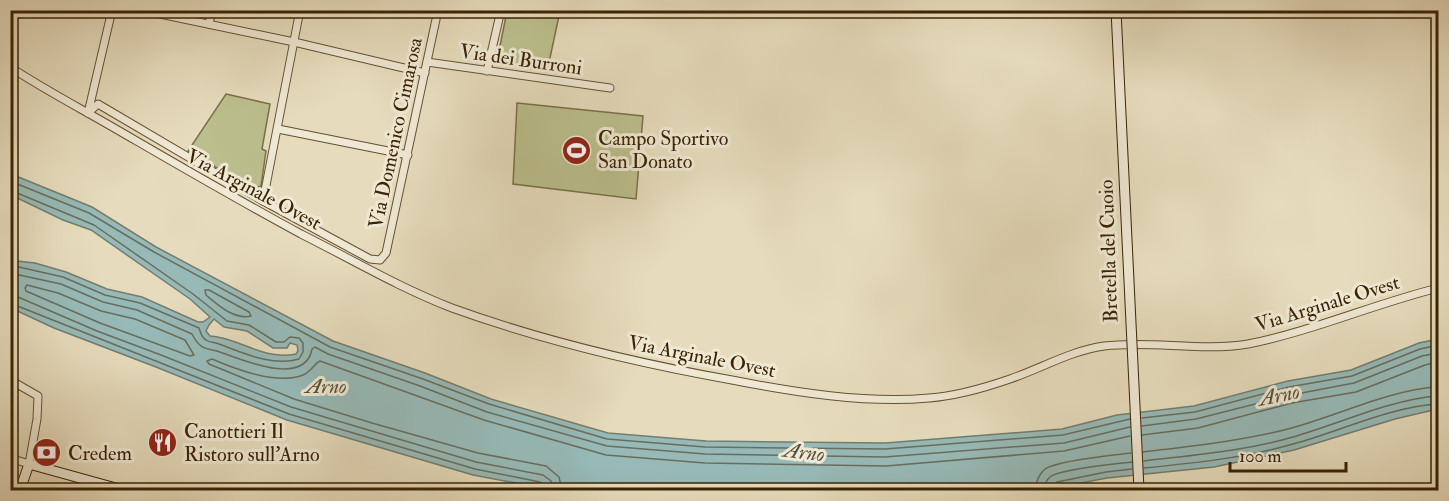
<svg xmlns="http://www.w3.org/2000/svg" width="1449" height="501" font-family="'IM FELL Double Pica',serif">
	<style>
		.green { fill: #bbbf8d; stroke: #7a7148; stroke-width: 1.5 }
		.water { fill: #97bab8; stroke: #727e6f; stroke-width: 1.5; fill-rule: evenodd }
		.lines { fill: none; stroke-linecap: round; stroke-linejoin: round }
		.shore { stroke: #686e5d; stroke-width: 1.5 }
		.street-casing { stroke: #655131; stroke-width: 9 }
		.secondary-casing { stroke: #3a2302; stroke-width: 11 }
		.street { stroke: #efe8d4; stroke-width: 7 }
		.secondary { stroke: #efe8d4; stroke-width: 9 }
		.secondary-bridge-casing { stroke: #3a2302; stroke-width: 11; stroke-linecap: butt }
		.secondary-bridge { stroke: #efe8d4; stroke-width: 9 }
		.labels { text-anchor: middle; stroke-width: 6; stroke-linejoin: round; paint-order: stroke }
		.street-label { font-size: 20px; fill: #3a2302; stroke: #efe8d4 }
		.poi-label { font-size: 20px; fill: #3a2302; stroke: #efe8d4; text-anchor: start }
		.water-label { font-size: 21px; font-style: italic; fill: #565039; stroke: #efe8d4 }
	</style>
	<rect width="100%" height="100%" fill="#e6dcbd"/>
	<filter id="stains"><feTurbulence type="fractalNoise" baseFrequency=".00333" numOctaves="4"/><feColorMatrix values="0 0 0 0 .2 0 0 0 0 .09 0 0 0 0 .02 0 0 0 .5 -.17"/></filter>
	<radialGradient id="worn" r=".72"><stop offset=".6" stop-color="#630" stop-opacity="0"/><stop offset="1" stop-color="#630" stop-opacity=".3"/></radialGradient>
	<g class="green">
		<path d="M507,11H560L547,72L497,61Z"/>
		<path d="M226,94L270,104L262,149L266,151L261,186L253,189L188,151Z"/>
		<path d="M517,103L643,116L636,199L513,184Z"/>
	</g>
	<path class="water" d="M11,174L92,207L156,247L333,341L425,373L491,399L608,433L706,441L885,443L1062,429L1117,415L1194,406L1288,381L1351,370L1419,343L1438,339V409L1395,419L1294,450L1214,467L1107,478L1044,490H553L473,475L287,420L156,367L54,328L11,308L10,258L17,261L35,263L66,272L107,289L142,297L198,322H203L210,317L190,299L91,230L63,220L11,195ZM214,319L224,327L247,331L273,348H287L290,343L297,345L298,351L296,354C263,361 238,337 210,336L206,331L209,325Z"/>
	<g class="lines">
		<g class="shore">
			<path d="M10,181L89,213L154,252L330,347L423,379L489,404L607,439L705,447L885,449L1063,435L1130,419"/>
			<path d="M10,190L94,225L193,294L227,321L249,325L276,342H284L290,337L299,338L303,343V352L299,359C273,367 243,353 219,344C215,342 210,343 206,340C201,337 201,333 199,328L140,303L105,295L63,277L10,265"/>
			<path d="M10,273L61,284L103,302L137,310L192,334C194,338 196,342 200,345C205,350 211,349 217,351C240,359 305,388 312,349L315,347L328,354L420,386L487,412L607,446L705,454L885,457L1064,443L1130,427"/>
			<path d="M27,285L58,293L101,311L135,319L185,340L194,355L190,356L100,323L26,291L25,288Z"/>
			<path d="M205,290H209L249,312L251,316C234,320 218,305 206,295Z"/>
			<path d="M10,296L18,297L97,331L161,355L291,407L476,462L543,475L551,481L553,490"/>
			<path d="M10,303L289,414L475,469L540,482L544,485L545,490"/>
			<path d="M1142,418L1195,412L1289,387L1352,376L1420,349L1438,345"/>
			<path d="M1142,426L1196,419L1291,395L1354,383L1422,356L1438,353"/>
			<path d="M1142,435L1198,428L1292,403L1356,392L1425,365L1438,362"/>
			<path d="M1143,452C1192,446 1241,441 1288,429C1335,417 1391,389 1438,387"/>
			<path d="M1144,461C1193,455 1245,451 1293,437C1338,424 1392,399 1438,396"/>
			<path d="M1144,468C1194,463 1244,458 1293,444C1341,431 1389,407 1438,404"/>
			<path d="M562,490L559,477L546,466L478,453L372,423L294,399L209,364L207,361L212,359C235,369 278,385 303,375C311,372 314,364 320,361L484,420L606,455L705,463L886,466L1064,451L1130,436"/>
			<path d="M1035,490C1036,482 1038,475 1045,469C1058,460 1114,455 1131,453"/>
			<path d="M1044,490C1045,485 1045,481 1050,477C1060,469 1116,464 1132,462"/>
			<path d="M1052,490L1053,485L1057,482L1106,472L1132,469"/>
		</g>
		<defs>
			<g id="street">
				<path d="M141,10L294,42L425,73"/>
				<path d="M209,24L212,10"/>
				<path d="M427,62L610,88"/>
				<path d="M10,67C42,88 76,106 109,125C173,162 236,199 301,234C351,259 400,288 452,308C543,341 637,363 732,380C793,392 867,404 929,398C956,396 984,388 1010,379C1042,368 1070,351 1104,346C1151,340 1201,352 1248,344C1313,331 1374,304 1438,288"/>
				<path d="M487,71L501,10"/>
				<path d="M88,113L98,104L263,201L370,259L380,260L386,253L438,10"/>
				<path d="M88,113L112,10"/>
				<path d="M278,129L408,155"/>
				<path d="M263,201L300,10"/>
				<path d="M10,380L38,396L37,419L29,464L10,458"/>
			</g>
			<path id="secondary" d="M20,490L29,464L123,490"/>
		</defs>
		<use href="#street" class="street-casing"/>
		<use href="#secondary" class="secondary-casing"/>
		<use href="#street" class="street"/>
		<use href="#secondary" class="secondary"/>
		<defs>
			<path id="secondary-bridge" d="M1116,10L1139,490"/>
		</defs>
		<use href="#secondary-bridge" class="secondary-bridge-casing"/>
		<use href="#secondary-bridge" class="secondary-bridge"/>
	</g>
	<defs>
		<symbol id="stadium-disc" viewBox="-11 -11 22 22"><circle r="9.5" fill="#8f2418" stroke="#efe8d4"/><path d="M0-5a6.5 5 0 1 0 0 10a6.5 5 0 1 0 0-10ZM-3.5-1.8h7v3.6h-7Z" fill="#fff"/></symbol>
		<symbol id="restaurant-disc" viewBox="-11 -11 22 22"><circle r="9.5" fill="#8f2418" stroke="#efe8d4"/><path d="M-5-6h1v4h1v-4h1v4h1v-4h1v5L-1.5 .5V6h-2V.5L-5-1ZM5-6V6H3V1.5H1.5Q1.5-4 5-6Z" fill="#fff"/></symbol>
		<symbol id="bank-disc" viewBox="-11 -11 22 22"><circle r="9.5" fill="#8f2418" stroke="#efe8d4"/><path d="M-6-4H6V4H-6ZM0-2.3a2.3 2.3 0 1 0 0 4.6a2.3 2.3 0 1 0 0-4.6Z" fill="#fff"/></symbol>
	</defs>
	<g fill-rule="evenodd">
		<use href="#stadium-disc" x="560" y="134" width="33" height="33"/>
		<use href="#restaurant-disc" x="146" y="426" width="33" height="33"/>
		<use href="#bank-disc" x="30" y="436" width="33" height="33"/>
	</g>
	<g class="labels">
		<g class="street-label">
			<text transform="translate(521 59) rotate(8)" y="7">Via dei Burroni</text>
			<text transform="translate(395 133) rotate(-78)" y="7">Via Domenico Cimarosa</text>
			<text transform="translate(254 189) rotate(28)" y="7">Via Arginale Ovest</text>
			<text transform="translate(1108 251) rotate(-92)" y="7">Bretella del Cuoio</text>
			<text transform="translate(1327 303) rotate(-17)" y="7">Via Arginale Ovest</text>
			<text transform="translate(702 356) rotate(11)" y="7">Via Arginale Ovest</text>
		</g>
		<g class="poi-label">
			<text x="598" y="145">Campo Sportivo<tspan x="598" dy="23">San Donato</tspan></text>
			<text x="184" y="438">Canottieri Il<tspan x="184" dy="23">Ristoro sull'Arno</tspan></text>
			<text x="68" y="460">Credem</text>
		</g>
		<g class="water-label">
			<text x="326" y="393">Arno</text>
			<text transform="translate(1279 395) rotate(-11)" y="7">Arno</text>
			<text transform="translate(804 452) rotate(7)" y="7">Arno</text>
		</g>
	</g>
	<rect width="1449" height="501" fill="none" stroke="#e6dcbd" stroke-width="36"/>
	<rect x="12" y="12" width="1425" height="477" fill="none" stroke="#3a2302" stroke-width="3"/>
	<rect x="18" y="18" width="1413" height="465" fill="none" stroke="#3a2302" stroke-width="1.5"/>
	<path d="M1230 462v9h116v-9" fill="none" stroke="#3a2302" stroke-width="3"/>
	<text x="1239" y="462" font-size="18" fill="#3a2302" stroke="#efe8d4" stroke-width="4.5" paint-order="stroke">100 m</text>
	<rect width="100%" height="100%" filter="url(#stains)"/>
	<rect width="100%" height="100%" fill="url(#worn)"/>
</svg>
